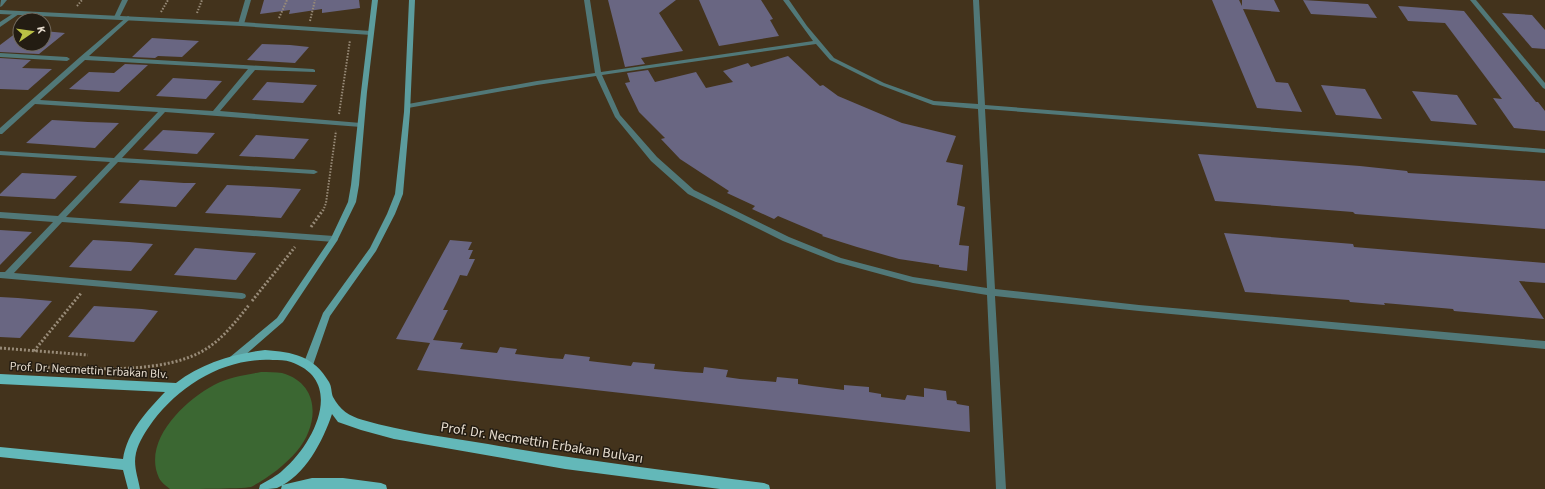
<svg xmlns="http://www.w3.org/2000/svg" width="1545" height="489" font-family="'Source Sans 3',sans-serif">
	<style>
		.green { fill: #3b6732 }
		.building { fill: #696682 }
		.lines { fill: none; stroke-linecap: round; stroke-linejoin: round }
		.path-far1 { stroke: #988b78; stroke-width: 2; stroke-dasharray: 1.5 1.5; stroke-linecap: butt }
		.path { stroke: #988b78; stroke-width: 3; stroke-dasharray: 2 2; stroke-linecap: butt }
		.minor { fill: #517878; fill-rule: evenodd }
		.tertiary { fill: #517878; fill-rule: evenodd }
		.secondary { fill: #5c9c9d; fill-rule: evenodd }
		.primary { fill: #63b8b9; fill-rule: evenodd }
		.labels { text-anchor: middle; stroke-width: 3; stroke-linejoin: round; paint-order: stroke }
		.street-label { font-size: 12px; fill: #e6dcce; stroke: #231c12 }
		.near-street-label { font-size: 14px; fill: #e6dcce; stroke: #231c12 }
	</style>
	<rect width="100%" height="100%" fill="#43331c"/>
	<path class="green" d="M261,372C268,372 276,372 282,373C321,384 319,425 297,451C284,466 268,478 251,487C241,489 185,489 170,489C166,486 161,482 159,478C142,441 184,401 214,385C229,377 245,375 261,372Z"/>
	<g class="building">
		<path d="M264,0H359L360,8L322,13V9L289,14L290,10L260,14Z"/>
		<path d="M608,0H676L659,13L683,51L641,58L645,64L625,67Z"/>
		<path d="M699,0H761L773,19L770,20L779,36L719,46Z"/>
		<path d="M1212,0H1239L1242,6V0H1274L1280,12L1243,9L1276,82L1288,83L1302,112L1257,108Z"/>
		<path d="M1303,0L1368,4L1377,18L1311,14Z"/>
		<path d="M1398,6L1464,11L1536,102H1538L1545,111V131L1514,128L1493,98L1502,99L1445,23L1408,21Z"/>
		<path d="M1502,13L1532,15L1545,30V49L1532,48Z"/>
		<path d="M20,30V44H44V31L65,33L39,54L0,52V45Z"/>
		<path d="M152,38L199,41L182,57L158,56L155,58L132,57Z"/>
		<path d="M262,44L290,45L309,47L295,63L247,60Z"/>
		<path d="M788,56L820,86L823,85L838,96L902,123L956,136L946,162L963,165L957,205L965,207L959,245L969,246L967,271L939,267V265L899,259L857,247L822,236L823,235L778,216L774,219L752,209L755,206L727,193L729,191L680,159L661,139L665,138L639,112L625,83L630,82L627,73L648,70L655,82L696,72L706,88L733,82L723,71L748,63L751,67Z"/>
		<path d="M0,58L31,60L22,68L52,69L28,90L0,89Z"/>
		<path d="M125,64L148,65L119,92L69,89L89,72L114,73Z"/>
		<path d="M173,78L222,81L206,99L156,96Z"/>
		<path d="M267,82L317,85L303,103L252,100Z"/>
		<path d="M1321,85L1365,89L1382,119L1336,115Z"/>
		<path d="M1412,91L1457,95L1477,125L1431,121Z"/>
		<path d="M52,120L88,122L119,123L95,148L26,143Z"/>
		<path d="M163,130L215,133L197,154L143,150Z"/>
		<path d="M256,135L309,139L294,159L239,156Z"/>
		<path d="M1198,154L1360,166L1407,171L1408,173L1545,181V229L1355,214L1353,212L1215,201Z"/>
		<path d="M22,173L77,176L55,199L0,196V194Z"/>
		<path d="M140,180L184,183H196L176,207L119,203Z"/>
		<path d="M227,185L271,187L301,189L281,218L205,213Z"/>
		<path d="M0,230L32,232L0,265Z"/>
		<path d="M1224,233L1353,244L1354,247L1545,263V283L1519,281L1544,319L1454,311L1453,309L1384,303L1385,305L1350,302L1349,300L1245,292Z"/>
		<path d="M93,240L129,242L153,244L131,271L69,267Z"/>
		<path d="M450,240L472,242L468,250H473L469,259H475L467,276L460,275L457,282L443,310H448L433,340L463,343L460,349L497,353L500,347L517,349L515,354L550,358L563,359L565,354L590,357L589,361L631,366L633,362L655,364L654,369L686,372L703,373L704,367L728,370L726,377L740,379L776,382L777,377L798,379V384L812,386L844,390V385L869,387V392L881,394V397L905,400L907,395L924,397V388L946,391L947,400L956,401L957,404L969,406L970,432L417,370L430,343L396,339Z"/>
		<path d="M195,248L241,252L256,253L236,280L174,275Z"/>
		<path d="M0,297L18,298L52,301L20,338L0,337Z"/>
		<path d="M94,306L142,309L158,311L134,342L68,337Z"/>
	</g>
	<g class="lines">
		<g class="path-far1">
			<path d="M77,6L82,0"/>
			<path d="M161,12L168,0"/>
			<path d="M197,13L202,0"/>
			<path d="M279,18L287,0"/>
			<path d="M310,21L315,0"/>
			<path d="M339,114L350,40"/>
			<path d="M323,211L326,203L336,131"/>
		</g>
		<g class="path">
			<path d="M311,227L323,210"/>
			<path d="M252,301L295,247"/>
			<path d="M0,348L88,355"/>
			<path d="M34,351L82,292"/>
			<path d="M40,367C89,368 167,376 209,347C225,336 237,320 249,305"/>
		</g>
		<g class="minor">
			<path d="M1,0H7L2,6L0,7Z"/>
			<path d="M122,0H128L119,18H115L114,17Z"/>
			<path d="M245,0H251L244,24L241,26L238,24Z"/>
			<path d="M584,0H590L601,72L813,41L783,0H789L807,26L834,58L884,83L934,101L978,104L973,0H979L985,105L1545,149V153L985,109L995,289L1139,305L1545,341V349L1139,311L995,296L1006,489H996L987,295L913,283L836,262L783,241L688,194L651,161L615,117L596,76L537,85L408,108L405,106L408,104L537,81L595,73ZM816,44L830,60L880,85L933,105L978,109L987,288L913,277L841,258L789,237L694,190L657,157L620,115L602,75Z"/>
			<path d="M1470,0H1476L1545,83V89L1543,88Z"/>
			<path d="M17,11L20,13L19,14L0,27V22Z"/>
			<path d="M128,16L131,18L130,19L89,56L313,69L315,70V72L255,70L220,111L361,123L364,125L361,127L165,112L122,158L314,170L318,172L314,174L118,162L66,217L334,236L338,239L337,241L334,242L62,222L14,273L242,293L245,294L246,296L245,298L242,299L0,278V272H5L53,222L0,218V212L58,216L110,162L0,155V151L114,158L158,112L35,104L2,134H0V128L80,57ZM85,60L248,69L213,111L40,100Z"/>
			<path d="M0,53L67,57L70,59L67,61L0,57Z"/>
		</g>
		<path class="tertiary" d="M0,10L241,22L371,31L374,33L371,35L241,26L0,14Z"/>
		<g class="secondary">
			<path d="M372,0H378L367,92L359,185L356,202L337,241L283,322L236,363L233,364L230,363L228,360L230,357L277,318L331,238L348,202L351,185L361,92Z"/>
			<path d="M409,0H415L410,112L403,194L395,214L376,251L330,316L313,365L311,368L308,369L305,368L303,365L323,313L370,248L387,214L395,194L404,112Z"/>
		</g>
		<g class="primary">
			<path d="M265,350C293,352 314,356 329,382C332,387 331,392 333,397C340,410 349,416 363,420C404,432 446,437 488,444C580,460 672,471 764,483L769,485L770,489H720L565,469L394,439L361,430L338,422L332,414C323,441 305,476 277,488C272,489 264,489 259,489L260,485C268,480 277,476 283,470C314,444 346,381 291,362C285,360 279,360 273,360C226,357 181,384 153,421C146,431 139,441 136,453C133,466 138,477 140,489H128L123,470L0,457V447L123,459C127,432 147,411 165,392L0,384V374L176,383C202,363 233,354 265,350Z"/>
			<path d="M312,478H343L381,483L386,485L387,489H281L282,485Z"/>
		</g>
	</g>
	<g class="labels">
		<g class="street-label">
			<text transform="translate(89 370) rotate(3)" y="4">Prof. Dr. Necmettin Erbakan Blv.</text>
		</g>
		<g class="near-street-label">
			<text transform="translate(542 442) rotate(9)" y="5">Prof. Dr. Necmettin Erbakan Bulvarı</text>
		</g>
	</g>
	<g transform="translate(32 32) rotate(77)"><circle r="19" fill="#231c12" stroke="#71695d"/>
	<path d="M0-3L7 15L0 10L-7 15Z" fill="#bac045"/>
	<text y="-6" font-size="11" font-weight="bold" text-anchor="middle" fill="#e6dcce">K</text>
	</g>
</svg>
